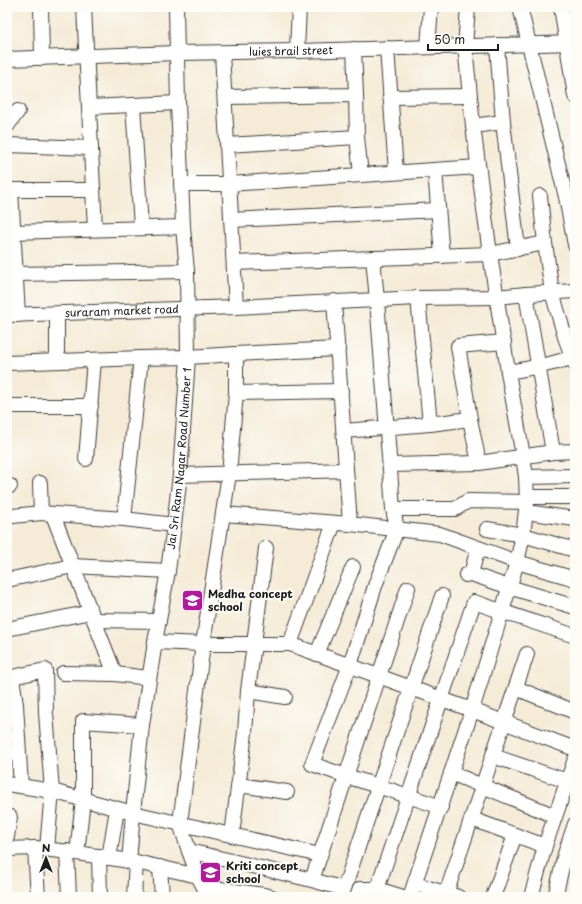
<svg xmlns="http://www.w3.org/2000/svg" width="582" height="904" font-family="'Playpen Sans',sans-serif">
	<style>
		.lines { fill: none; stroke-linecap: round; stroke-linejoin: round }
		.minor-casing { stroke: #3d3b38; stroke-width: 16 }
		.minor { stroke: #fff; stroke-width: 14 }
		.labels { text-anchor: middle; stroke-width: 4; stroke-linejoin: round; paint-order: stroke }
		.street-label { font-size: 11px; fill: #1c1c1c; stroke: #fdfcf7 }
		.poi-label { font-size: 11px; font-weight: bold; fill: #1c1c1c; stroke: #fdfcf7; text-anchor: start }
	</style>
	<rect width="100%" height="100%" fill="#fdfcf7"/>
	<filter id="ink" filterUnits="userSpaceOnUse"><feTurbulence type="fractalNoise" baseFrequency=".025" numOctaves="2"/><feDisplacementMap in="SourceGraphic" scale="8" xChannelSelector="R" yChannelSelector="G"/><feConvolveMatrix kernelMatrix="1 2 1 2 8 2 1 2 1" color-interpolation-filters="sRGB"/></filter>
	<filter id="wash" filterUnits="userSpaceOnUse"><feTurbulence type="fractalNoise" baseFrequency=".012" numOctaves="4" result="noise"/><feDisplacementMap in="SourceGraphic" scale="16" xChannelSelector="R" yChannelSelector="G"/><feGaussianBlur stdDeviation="0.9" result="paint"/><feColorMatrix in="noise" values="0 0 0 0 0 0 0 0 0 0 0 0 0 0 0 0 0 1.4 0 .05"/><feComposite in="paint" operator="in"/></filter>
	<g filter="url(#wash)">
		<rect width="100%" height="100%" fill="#f5ebd7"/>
	</g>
	<g filter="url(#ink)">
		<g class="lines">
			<defs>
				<g id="minor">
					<path d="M41,7L42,58"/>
					<path d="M84,7L95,229"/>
					<path d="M520,7L566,197L575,245"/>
					<path d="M561,7L575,96"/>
					<path d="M497,45L503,122L518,249"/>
					<path d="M428,47L431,7"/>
					<path d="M387,48L396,172"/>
					<path d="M297,51L299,7"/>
					<path d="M222,53L236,307"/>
					<path id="s1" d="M7,59L177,53L297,51L575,43"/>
					<path d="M356,95L357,137"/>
					<path d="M225,97L356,95L354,49"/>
					<path d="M390,97L470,96"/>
					<path d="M133,105L141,227"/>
					<path d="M89,107L133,105L178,103"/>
					<path d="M7,126L18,111"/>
					<path d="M473,126L503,122"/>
					<path d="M7,145L91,148"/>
					<path d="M227,145L357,137L361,175"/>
					<path d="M435,170L442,256"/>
					<path d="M181,184H229L478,167"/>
					<path d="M7,190H93"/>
					<path d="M11,190L18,315"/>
					<path d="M540,196L545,243L552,292L565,337L575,364"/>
					<path d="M231,220L438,210"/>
					<path d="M13,232L183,227"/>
					<path d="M373,258L377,300L393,509L397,529L376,583L350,665L312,764L346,776L378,786L441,807"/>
					<path d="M234,263L490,254L545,243"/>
					<path d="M16,274L187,271"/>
					<path d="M526,294L553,452"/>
					<path d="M418,298L430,424"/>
					<path d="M334,301L350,524"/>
					<path id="s2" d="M7,315L236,307L418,298L497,297L526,294L575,291"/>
					<path d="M57,361V314"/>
					<path d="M7,363L141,358L188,357L236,354L338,349"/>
					<path d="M508,372C530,368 552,365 573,357"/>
					<path d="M236,393L341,391"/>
					<path d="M7,406H91"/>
					<path d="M344,431L430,424L470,419"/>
					<path d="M86,459L94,360"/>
					<path d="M479,463L470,419L458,346L504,342"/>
					<path d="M390,465L479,463L553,452L575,451"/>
					<path d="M180,475L346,470"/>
					<path d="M526,477L575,476"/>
					<path d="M40,483L41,513"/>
					<path d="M7,486H10"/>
					<path d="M527,497H575"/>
					<path d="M393,509H455L468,501L527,502"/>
					<path d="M526,512L575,519"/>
					<path d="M223,514L350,524L440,534L517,562L575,579"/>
					<path d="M53,515L115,674"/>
					<path d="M7,517L13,516L41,513L124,519L174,525"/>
					<path d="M124,519L141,358"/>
					<path d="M487,529L523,535L575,550"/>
					<path d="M471,574L478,548"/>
					<path d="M466,575L471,574L509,587L575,607"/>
					<path d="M7,580L73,566L168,571"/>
					<path d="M94,620L159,621"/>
					<path d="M7,629L91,612"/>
					<path d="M155,642L203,644H290L472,710L575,749"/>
					<path d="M290,644L334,523"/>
					<path d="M317,654L353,567"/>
					<path d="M63,673L115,674L149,678"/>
					<path d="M516,688L575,712"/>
					<path d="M248,691L285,697"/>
					<path d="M493,756L567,781"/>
					<path d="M451,773L555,816"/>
					<path d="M7,784L52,791L133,813L320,855"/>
					<path d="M239,785L287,792"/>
					<path d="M21,786L16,705L12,677L45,670L46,713L52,791L47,849"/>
					<path d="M472,819L545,846"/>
					<path d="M232,835L245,733L248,691L266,548"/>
					<path d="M7,837L10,817"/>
					<path d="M35,848L38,897"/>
					<path d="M7,849L35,848L77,853L136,862L198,876"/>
					<path d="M67,851L69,897"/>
					<path d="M189,851L312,880L344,889L442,596"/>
					<path d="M77,853L83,800V721L142,725"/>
					<path d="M99,856L100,897"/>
					<path d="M109,858L117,809"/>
					<path id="s3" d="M129,862L133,813L142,725L155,642L168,571L174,525L180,475L188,357L187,271L183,227L178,103L176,7"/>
					<path d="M160,867L162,897"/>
					<path d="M312,880L408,588"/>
					<path d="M415,884L458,897"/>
					<path d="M205,887L264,895L272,897"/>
					<path d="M377,889L474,602L575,636"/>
					<path d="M446,894L527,654"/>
					<path d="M134,897L136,862"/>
					<path d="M209,897L198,876L189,851L180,823L203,644L229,474L236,393V354"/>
					<path d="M357,897L360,889H377L403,897"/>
					<path d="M410,897L472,710L517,562L523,535L527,502L526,477L523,456L509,378L490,254L473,126L465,46L468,7"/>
					<path d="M493,897L515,835"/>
					<path d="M531,897L545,846L575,759"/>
					<path d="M555,897L565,854L575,824"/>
				</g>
			</defs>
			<use href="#minor" class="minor-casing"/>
			<use href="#minor" class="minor"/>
		</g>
	</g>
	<defs>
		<symbol id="school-square" viewBox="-11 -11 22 22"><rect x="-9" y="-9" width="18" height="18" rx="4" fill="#b5179e" stroke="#fdfcf7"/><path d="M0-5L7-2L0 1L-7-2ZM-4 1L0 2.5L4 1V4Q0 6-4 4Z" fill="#fff"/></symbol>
	</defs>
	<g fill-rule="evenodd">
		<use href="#school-square" x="180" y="588" width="25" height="25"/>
		<use href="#school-square" x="198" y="860" width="25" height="25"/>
	</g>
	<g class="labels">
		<g class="street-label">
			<text dy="4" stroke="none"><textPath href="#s1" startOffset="284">luies brail street</textPath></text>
			<text dy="4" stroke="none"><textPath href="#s2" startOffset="115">suraram market road</textPath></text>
			<text dy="4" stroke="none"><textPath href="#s3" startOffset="407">Jai Sri Ram Nagar Road Number 1</textPath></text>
		</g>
		<g class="poi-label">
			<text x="208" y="598">Medha concept<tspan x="208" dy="13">school</tspan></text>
			<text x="226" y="870">Kriti concept<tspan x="226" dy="13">school</tspan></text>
		</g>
	</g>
	<rect width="582" height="904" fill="none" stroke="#fdfcf7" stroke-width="24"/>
	<g transform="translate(46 858)" stroke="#fdfcf7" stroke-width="3" paint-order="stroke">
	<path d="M0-3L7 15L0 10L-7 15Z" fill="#1c1c1c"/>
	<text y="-6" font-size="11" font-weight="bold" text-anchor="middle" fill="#1c1c1c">N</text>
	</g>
	<path d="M428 44v6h70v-6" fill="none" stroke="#1c1c1c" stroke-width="2"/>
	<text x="434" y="44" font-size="12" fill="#1c1c1c" stroke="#fdfcf7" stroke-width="3" paint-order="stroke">50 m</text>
</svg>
